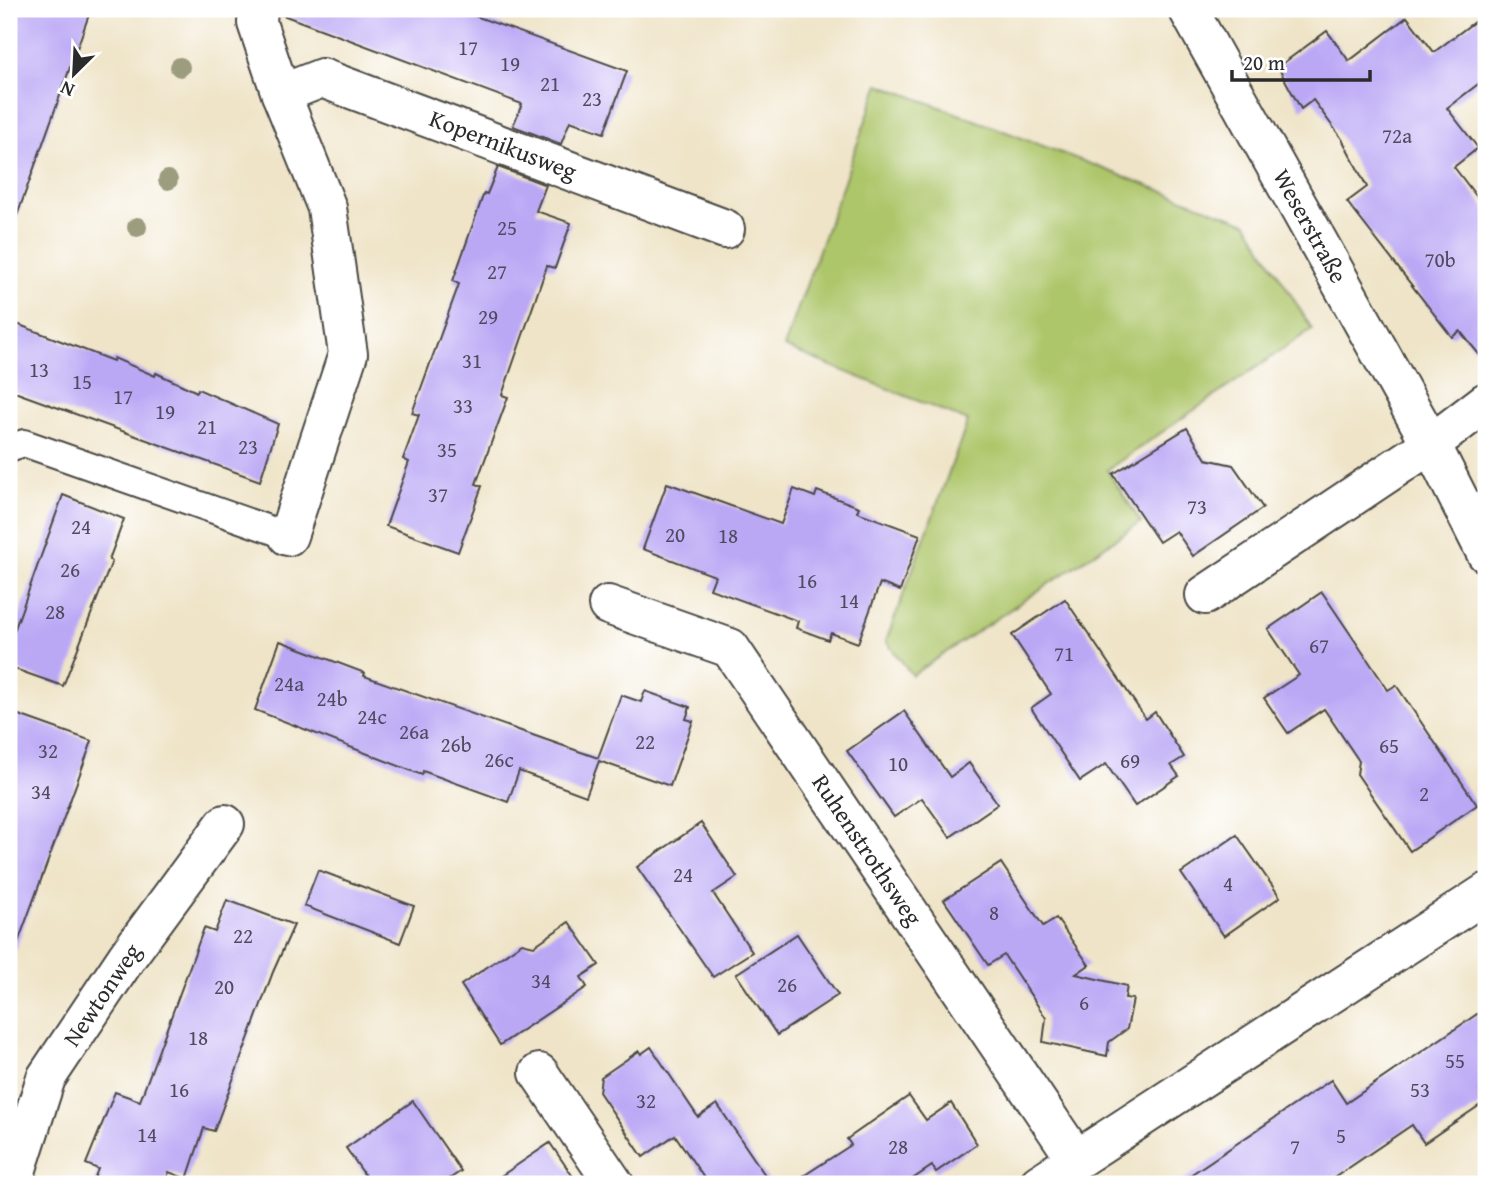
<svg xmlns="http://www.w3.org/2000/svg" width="1495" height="1193" font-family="'Gentium Book Plus',serif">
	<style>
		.green { fill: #aec66b; stroke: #6c784b; stroke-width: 2 }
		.building { fill: #bba8f5 }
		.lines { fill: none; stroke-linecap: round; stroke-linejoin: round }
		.service-casing { stroke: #484743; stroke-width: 30 }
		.minor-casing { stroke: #484743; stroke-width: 42 }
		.service { stroke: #fff; stroke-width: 26 }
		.minor { stroke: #fff; stroke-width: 38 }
		.tree { fill: #9c9c7e }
		.labels { text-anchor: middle; stroke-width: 7; stroke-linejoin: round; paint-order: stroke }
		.number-label { font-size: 21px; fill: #4f4a5e }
		.street-label { font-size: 24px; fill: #2b2b2b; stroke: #fff }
	</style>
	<rect width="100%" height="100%" fill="#fff"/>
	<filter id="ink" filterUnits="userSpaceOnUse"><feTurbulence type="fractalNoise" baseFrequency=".0143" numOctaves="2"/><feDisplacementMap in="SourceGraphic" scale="14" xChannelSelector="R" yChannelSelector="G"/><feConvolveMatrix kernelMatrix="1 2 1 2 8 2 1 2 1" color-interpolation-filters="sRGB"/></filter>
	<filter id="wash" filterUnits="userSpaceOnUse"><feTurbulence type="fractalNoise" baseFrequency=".00686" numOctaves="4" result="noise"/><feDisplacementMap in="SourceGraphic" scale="28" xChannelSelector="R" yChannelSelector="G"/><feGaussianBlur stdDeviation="1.57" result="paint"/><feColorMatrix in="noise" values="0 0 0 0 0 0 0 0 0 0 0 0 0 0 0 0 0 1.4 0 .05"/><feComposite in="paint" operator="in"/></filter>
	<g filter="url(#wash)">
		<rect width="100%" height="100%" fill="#efe4c8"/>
		<path class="green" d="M879,84L1247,223L1312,329L1107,470L1141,522L912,675L886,641L968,421L784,347Z"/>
		<g id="blocks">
			<g class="building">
				<path d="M9,9H91L14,224L9,223Z"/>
				<path d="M280,9H456L627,71L604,133L570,121L561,144L513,126L522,104L280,14Z"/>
				<path d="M1486,13V78L1447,108L1478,148L1454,167L1486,209V363L1460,331L1452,337L1347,202L1367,187L1342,139L1313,100L1301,109L1278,67L1327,31L1349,61L1407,17L1434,52Z"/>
				<path d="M498,167L546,185L536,211L571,223L555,268L547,266L502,395L508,397L476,484L482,486L458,552L386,526L409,462L403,459L419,415L412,413L459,284L453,281L484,193L487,194Z"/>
				<path d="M9,321L113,361L114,358L155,376L156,373L197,392L198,389L278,424L260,481L9,390Z"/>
				<path d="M1187,428L1206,459L1233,465L1263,508L1193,556L1176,531L1159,542L1113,474Z"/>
				<path d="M667,483L781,524L794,489L815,497L817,491L859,507L857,512L920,535L900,591L880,583L858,643L831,633L828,640L796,628L798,621L710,589L715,576L643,549Z"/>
				<path d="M63,495L124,519L109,560L112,561L63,686L9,667V645Z"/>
				<path d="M1322,592L1388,690L1396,685L1477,805L1410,851L1357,774L1359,761L1324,709L1288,733L1264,698L1299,675L1268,629Z"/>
				<path d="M1065,599L1146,719L1155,712L1184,757L1171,765L1179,776L1135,806L1106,764L1080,781L1031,708L1051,694L1012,635Z"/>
				<path d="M280,641L365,673L364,676L598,758L621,695L641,702L645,691L690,707L686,719L693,721L670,786L599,761L586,796L519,771L508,802L423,771L422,775L255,710Z"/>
				<path d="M904,711L950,777L969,763L998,804L950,837L922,798L894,817L847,751Z"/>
				<path d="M16,714L92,741L13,956L9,955V735Z"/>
				<path d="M701,823L737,877L713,893L752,952L713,977L637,867Z"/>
				<path d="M1237,835L1280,897L1224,936L1181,873Z"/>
				<path d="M1001,863L1043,926L1056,918L1089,965L1076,974L1127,986L1125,998L1133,999L1127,1029L1109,1042L1107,1056L1043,1042L1046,1018L1004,955L988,965L944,900Z"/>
				<path d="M318,870L414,906L400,943L304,906Z"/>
				<path d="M227,900L294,925L273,972L214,1131L204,1128L187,1179L169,1172L165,1184H92L98,1169L86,1164L115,1092L140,1101L204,928L215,932Z"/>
				<path d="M569,922L599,965L581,977L587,987L500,1045L461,985L522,943L534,946Z"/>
				<path d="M797,934L838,995L777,1035L736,974Z"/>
				<path d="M1486,1008V1101L1424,1143L1412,1125L1325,1184H1177L1331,1080L1346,1103Z"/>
				<path d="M651,1047L698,1117L717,1104L771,1184H708L675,1135L643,1157L599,1092L601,1077L639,1051L641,1054Z"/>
				<path d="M909,1096L926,1120L951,1103L977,1144L936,1172L932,1166L905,1184H791L851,1145L847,1139Z"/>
				<path d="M413,1101L461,1171L442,1184H371L346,1148Z"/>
				<path d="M550,1143L578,1184H489Z"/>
			</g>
		</g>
	</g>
	<g filter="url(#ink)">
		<use href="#blocks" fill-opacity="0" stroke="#484743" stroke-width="2"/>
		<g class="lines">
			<defs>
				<path id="service" d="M9,448L24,443L288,536"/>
				<g id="minor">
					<path d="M258,9L257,23L281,94L327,208L348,354L288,536"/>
					<path d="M1188,9L1431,444L1486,553"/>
					<path d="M281,94L322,78L725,229"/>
					<path d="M1205,595L1431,444L1486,402"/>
					<path d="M608,605L730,648L1076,1159"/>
					<path d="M539,1073L614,1184"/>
					<path d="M12,1184L46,1078L127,957L225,824"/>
					<path d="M1039,1184L1486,893"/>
				</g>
			</defs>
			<use href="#service" class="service-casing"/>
			<use href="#minor" class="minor-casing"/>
			<use href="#service" class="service"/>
			<use href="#minor" class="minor"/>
		</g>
		<g class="tree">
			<circle cx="180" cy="67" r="10"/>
			<circle cx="168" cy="180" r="10"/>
			<circle cx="137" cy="227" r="10"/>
		</g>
	</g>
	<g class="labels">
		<g class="number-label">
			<text x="468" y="55">17</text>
			<text x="510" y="71">19</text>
			<text x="550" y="91">21</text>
			<text x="592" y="106">23</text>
			<text x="1397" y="143">72a</text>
			<text x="507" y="235">25</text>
			<text x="1440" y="267">70b</text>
			<text x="497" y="279">27</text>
			<text x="488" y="324">29</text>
			<text x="472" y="368">31</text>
			<text x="39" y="377">13</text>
			<text x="82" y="389">15</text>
			<text x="123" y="404">17</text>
			<text x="463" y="413">33</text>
			<text x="165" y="419">19</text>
			<text x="207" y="434">21</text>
			<text x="248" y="454">23</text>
			<text x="447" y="457">35</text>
			<text x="438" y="502">37</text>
			<text x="1197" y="514">73</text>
			<text x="81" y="534">24</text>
			<text x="675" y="542">20</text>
			<text x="728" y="543">18</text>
			<text x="70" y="577">26</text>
			<text x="807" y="588">16</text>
			<text x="849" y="608">14</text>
			<text x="55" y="619">28</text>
			<text x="1319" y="653">67</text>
			<text x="1064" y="661">71</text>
			<text x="289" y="691">24a</text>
			<text x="332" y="706">24b</text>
			<text x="372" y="724">24c</text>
			<text x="414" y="739">26a</text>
			<text x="645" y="749">22</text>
			<text x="456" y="752">26b</text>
			<text x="1389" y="753">65</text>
			<text x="48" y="758">32</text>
			<text x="499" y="767">26c</text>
			<text x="1130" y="768">69</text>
			<text x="898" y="771">10</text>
			<text x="41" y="799">34</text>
			<text x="1424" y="801">2</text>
			<text x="683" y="882">24</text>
			<text x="1228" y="891">4</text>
			<text x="994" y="920">8</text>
			<text x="243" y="943">22</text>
			<text x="541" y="988">34</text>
			<text x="787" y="992">26</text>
			<text x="224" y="994">20</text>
			<text x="1084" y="1010">6</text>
			<text x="198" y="1045">18</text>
			<text x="1455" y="1068">55</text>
			<text x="179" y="1097">16</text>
			<text x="1420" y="1097">53</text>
			<text x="646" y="1108">32</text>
			<text x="147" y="1142">14</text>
			<text x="1341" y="1143">5</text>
			<text x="898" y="1154">28</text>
			<text x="1295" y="1154">7</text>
		</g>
		<g class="street-label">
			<text transform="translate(503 145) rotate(21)" y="8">Kopernikusweg</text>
			<text transform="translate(1310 226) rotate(61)" y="8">Weserstraße</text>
			<text transform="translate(867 850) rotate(56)" y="8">Ruhenstrothsweg</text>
			<text transform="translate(102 995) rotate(-56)" y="8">Newtonweg</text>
		</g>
	</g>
	<rect width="1495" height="1193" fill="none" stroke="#fff" stroke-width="35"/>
	<g transform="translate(74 74) rotate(204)" stroke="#ffffff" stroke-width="5" paint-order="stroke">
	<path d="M0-5L12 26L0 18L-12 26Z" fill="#2b2b2b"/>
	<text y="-10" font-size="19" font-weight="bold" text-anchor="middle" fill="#2b2b2b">N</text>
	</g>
	<path d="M1232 70v10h138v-10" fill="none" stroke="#2b2b2b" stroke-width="3.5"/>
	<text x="1243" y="70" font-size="21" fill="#2b2b2b" stroke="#ffffff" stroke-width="5" paint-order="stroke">20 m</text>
</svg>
